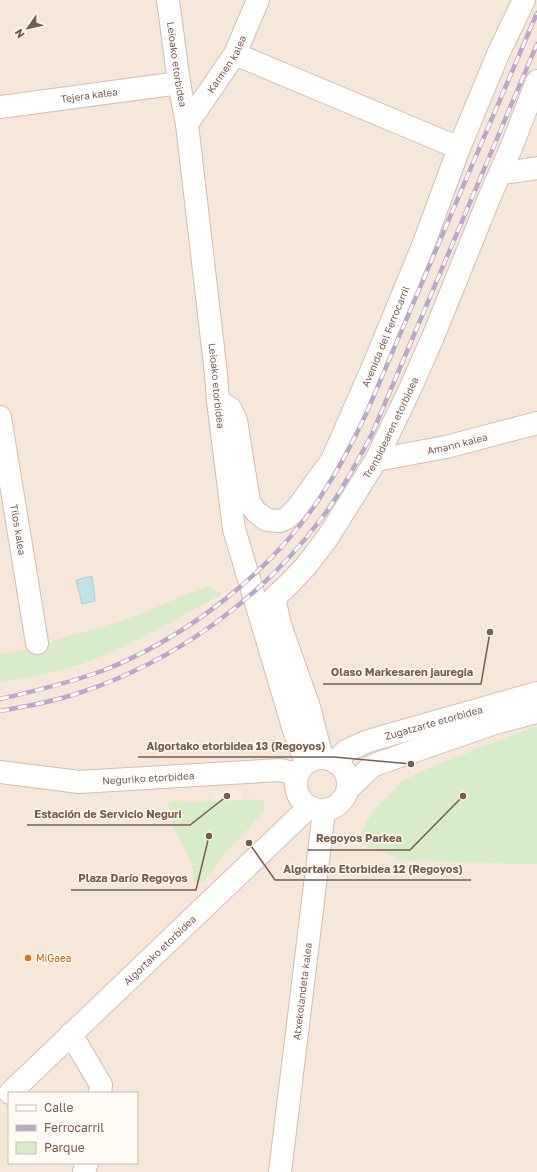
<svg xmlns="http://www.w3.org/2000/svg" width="537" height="1172" font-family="'Golos Text',sans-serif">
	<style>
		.residential { fill: #f5e8da; fill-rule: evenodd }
		.commercial { fill: #fde8e0 }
		.green { fill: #d8ecc9 }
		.water { fill: #bfe3e8; stroke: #a5d3da }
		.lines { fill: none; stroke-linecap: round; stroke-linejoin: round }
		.street-casing { stroke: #d1beb0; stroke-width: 24 }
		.secondary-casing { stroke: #d6c0b0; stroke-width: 24 }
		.street { stroke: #fff; stroke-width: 22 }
		.secondary { stroke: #fff; stroke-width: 22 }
		.rail-casing { stroke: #b9a8c9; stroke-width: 4.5 }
		.rail { stroke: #fffaf3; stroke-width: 3; stroke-dasharray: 9; stroke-linecap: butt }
		.food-dot { fill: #e8710a; stroke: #fffaf3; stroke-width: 1.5 }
		.labels { text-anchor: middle; stroke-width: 3; stroke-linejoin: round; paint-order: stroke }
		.street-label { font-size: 10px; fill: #7a5c4d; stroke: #fffaf3 }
		.food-label { font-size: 10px; fill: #c56008; stroke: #fffaf3; text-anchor: start }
		.leader { fill: none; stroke: #7a5c4d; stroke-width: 1.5 }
		.callout-dot { fill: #7a5c4d; stroke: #fffaf3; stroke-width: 1.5 }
		.callout-label { font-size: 11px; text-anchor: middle; font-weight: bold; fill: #7a5c4d; stroke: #fffaf3; stroke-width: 3; stroke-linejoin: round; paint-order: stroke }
	</style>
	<rect width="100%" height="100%" fill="#fdf6ec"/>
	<path class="residential" d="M0,0H537V1172H0ZM9,1093H137V1163H9Z"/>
	<path class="commercial" d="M241,791L242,800L213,802V793Z"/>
	<g class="green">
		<path d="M207,586L221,594C183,616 144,638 104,655C71,669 35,677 0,682V654L18,651L125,620Z"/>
		<path d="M537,727V864H518L402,860L355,841L374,810L402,781L438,764L529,729Z"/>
		<path d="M259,799L264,802L265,806L263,813L226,852L204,881L194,882L192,864L174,828L168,804L176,800L186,802Z"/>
	</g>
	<path class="water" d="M92,576L95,601L82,604L76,580Z"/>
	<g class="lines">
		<defs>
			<g id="street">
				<path id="s1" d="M168,0L179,83L187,124L216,374L218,401L234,529L294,730L301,750L307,762"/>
				<path d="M235,54L459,148"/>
				<path id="s2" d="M0,107L179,83"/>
				<path id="s3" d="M187,124L235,54L258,0"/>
				<path d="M501,171L511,172L537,168"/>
				<path id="s4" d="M218,401L230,408L236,420L249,502L256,512L267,520L280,521L287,518L298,507L332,460L372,369L424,243L459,148L499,52L524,0"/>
				<path id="s5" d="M0,417L37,643"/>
				<path id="s6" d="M376,460L446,447L537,423"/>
				<path id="s7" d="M322,758L309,707L280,625L274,598L290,583L306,566L328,537L376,460L410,389L433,337L490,196L511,148L537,81"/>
				<path id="s8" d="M0,772L79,782L280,770L297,774"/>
				<path d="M71,1034L101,1085L100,1093"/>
				<path d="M84,1172L87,1163"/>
				<path id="s9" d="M280,1172L324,811"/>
			</g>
			<g id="secondary">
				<circle cx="322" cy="784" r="26"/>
				<path id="s10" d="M335,762L346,751L368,741L537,693"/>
				<path d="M348,789L371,767L377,764L495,723L537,712"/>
				<path id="s11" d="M10,1093L309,807"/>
			</g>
		</defs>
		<use href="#street" class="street-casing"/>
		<use href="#secondary" class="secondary-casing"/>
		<use href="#street" class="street"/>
		<use href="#secondary" class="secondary"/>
		<defs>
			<g id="rail">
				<path d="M0,699C35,691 69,683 102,671C186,638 272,572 321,496C338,470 353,442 366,414L537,13"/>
				<path d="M0,711C28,706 56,701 82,692C177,660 261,599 321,519C341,493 356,463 372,434L537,44"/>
			</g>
		</defs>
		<use href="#rail" class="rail-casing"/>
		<use href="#rail" class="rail"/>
	</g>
	<circle class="food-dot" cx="28" cy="958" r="4"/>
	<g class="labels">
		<g class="street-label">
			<text dy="4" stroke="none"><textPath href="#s1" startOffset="65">Leioako etorbidea</textPath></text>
			<text dy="4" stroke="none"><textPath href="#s3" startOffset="72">Karmen kalea</textPath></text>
			<text dy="4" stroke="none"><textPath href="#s2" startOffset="90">Tejera kalea</textPath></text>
			<text dy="4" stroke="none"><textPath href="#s4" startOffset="365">Avenida del Ferrocarril</textPath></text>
			<text dy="4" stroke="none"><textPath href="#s1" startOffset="389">Leioako etorbidea</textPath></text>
			<text dy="4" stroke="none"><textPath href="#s7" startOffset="375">Trenbidearen etorbidea</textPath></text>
			<text dy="4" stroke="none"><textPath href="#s6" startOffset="83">Amann kalea</textPath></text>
			<text dy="4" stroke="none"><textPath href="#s5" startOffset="114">Tilos kalea</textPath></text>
			<text dy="4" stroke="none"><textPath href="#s10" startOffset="108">Zugatzarte etorbidea</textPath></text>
			<text dy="4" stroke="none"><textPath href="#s8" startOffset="149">Neguriko etorbidea</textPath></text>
			<text dy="4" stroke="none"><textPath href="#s11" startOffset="207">Algortako etorbidea</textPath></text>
			<text dy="4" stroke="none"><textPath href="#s9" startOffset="182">Atxekolandeta kalea</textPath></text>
		</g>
		<g class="food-label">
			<text x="36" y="962">MiGaea</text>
		</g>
	</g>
	<path class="leader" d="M490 632L481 684H323M411 764L334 757H138M227 796L190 825H27M463 796L410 850H308M249 843L275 880H471M209 836L196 890H71"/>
	<g class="callout-dot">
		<circle cx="490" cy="632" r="4"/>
		<circle cx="411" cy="764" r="4"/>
		<circle cx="227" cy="796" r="4"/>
		<circle cx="463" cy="796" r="4"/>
		<circle cx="249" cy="843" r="4"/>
		<circle cx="209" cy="836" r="4"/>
	</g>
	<g class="callout-label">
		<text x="402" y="676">Olaso Markesaren jauregia</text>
		<text x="236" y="750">Algortako etorbidea 13 (Regoyos)</text>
		<text x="108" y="818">Estación de Servicio Neguri</text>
		<text x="359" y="842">Regoyos Parkea</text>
		<text x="373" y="873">Algortako Etorbidea 12 (Regoyos)</text>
		<text x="133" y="882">Plaza Darío Regoyos</text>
	</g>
	<rect x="8" y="1092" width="130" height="72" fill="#fffaf3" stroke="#cabbb1"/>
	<rect x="16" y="1105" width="20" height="6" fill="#ffffff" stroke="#cabbb1"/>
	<text x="44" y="1112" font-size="12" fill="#7a5c4d">Calle</text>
	<rect x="16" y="1125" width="20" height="6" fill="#b9a8c9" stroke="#cabbb1"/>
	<text x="44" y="1132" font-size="12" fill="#7a5c4d">Ferrocarril</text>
	<rect x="16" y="1142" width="20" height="12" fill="#d8ecc9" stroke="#cabbb1"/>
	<text x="44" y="1152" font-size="12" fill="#7a5c4d">Parque</text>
	<g transform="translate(28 28) rotate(236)" stroke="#fffaf3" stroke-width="3" paint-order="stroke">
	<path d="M0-3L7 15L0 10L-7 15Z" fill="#7a5c4d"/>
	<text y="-6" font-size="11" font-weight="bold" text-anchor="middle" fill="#7a5c4d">N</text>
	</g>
</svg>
